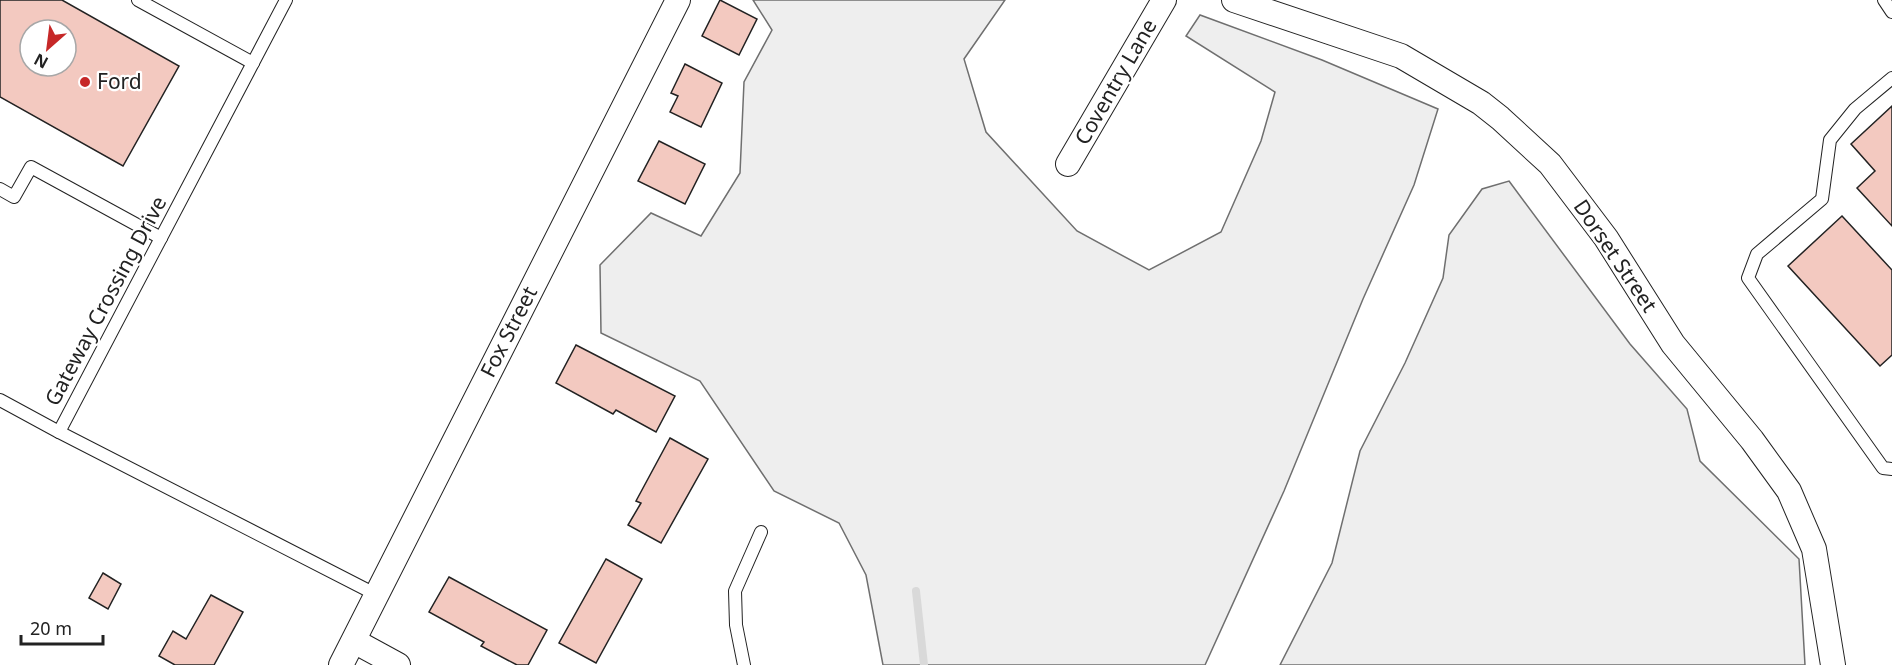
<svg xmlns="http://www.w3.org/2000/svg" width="1892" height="665" font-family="'Noto Sans',sans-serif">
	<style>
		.green { fill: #eee; stroke: #6f6f6f; stroke-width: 1.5 }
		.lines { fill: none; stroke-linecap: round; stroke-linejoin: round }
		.stream { stroke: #d9d9d9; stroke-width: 8 }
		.building { fill: #f3c9c0; stroke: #222; stroke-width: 1.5; fill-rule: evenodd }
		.service-casing { stroke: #222; stroke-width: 14 }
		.minor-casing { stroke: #222; stroke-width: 26 }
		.service { stroke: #fff; stroke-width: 12 }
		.minor { stroke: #fff; stroke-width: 24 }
		.poi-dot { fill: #c62828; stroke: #fff; stroke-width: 2 }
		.labels { text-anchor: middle; stroke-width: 4.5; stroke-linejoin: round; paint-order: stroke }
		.poi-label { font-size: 21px; fill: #222; stroke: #fff; text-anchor: start }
		.street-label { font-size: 21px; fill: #222; stroke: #fff }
	</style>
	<rect width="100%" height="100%" fill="#fff"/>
	<g class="green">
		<path d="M753,0H1005L964,59L986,132L1077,231L1149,270L1221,232L1261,141L1275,92L1186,36L1200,15L1322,60L1438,109L1414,185L1363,299L1284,491L1205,665H883L866,575L839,523L774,491L700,381L601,333L600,265L651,213L701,236L740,173L744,82L772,30Z"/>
		<path d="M1509,181L1630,344L1687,409L1700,461L1799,559L1805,665H1280L1332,563L1360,451L1405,363L1443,278L1449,235L1482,189Z"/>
	</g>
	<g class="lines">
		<path class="stream" d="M916,591L924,665"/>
	</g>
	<g class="building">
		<path d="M0,0H62L179,66L123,166L0,97ZM30,30H66V66H30Z"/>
		<path d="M720,0L757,19L739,55L702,36Z"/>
		<path d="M685,64L722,83L701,127L670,112L678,96L671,93Z"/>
		<path d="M1892,106V226L1857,188L1875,171L1851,144Z"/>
		<path d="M659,141L705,164L685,204L638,181Z"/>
		<path d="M1842,216L1892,270V355L1880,366L1788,266Z"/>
		<path d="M576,345L675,396L656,432L616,410L613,414L556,383Z"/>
		<path d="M670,438L708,459L661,543L628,525L641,503L636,501Z"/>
		<path d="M606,559L642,579L596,663L559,643Z"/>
		<path d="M103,573L121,584L108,609L89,598Z"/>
		<path d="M449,577L547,630L528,665H517L481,646L484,642L429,612Z"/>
		<path d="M211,595L243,612L214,665H175L159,656L173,631L186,639Z"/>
	</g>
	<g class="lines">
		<defs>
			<g id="service">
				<path d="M138,0L253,63"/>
				<path d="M286,0L59,432L377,595"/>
				<path d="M1884,0L1892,12"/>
				<path d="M1892,78L1855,109L1830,140L1822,199L1757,254L1748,278L1883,468L1892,469"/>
				<path d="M0,189L14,197L31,167L161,238"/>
				<path d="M0,400L59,432"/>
				<path d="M744,665L736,625L735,591L761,532"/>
			</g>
			<g id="minor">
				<path d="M1234,0L1401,56L1481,103L1500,118L1550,164L1606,238L1673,344L1752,440L1789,491L1814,549L1833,665"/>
				<path d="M1068,164L1164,0"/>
				<path d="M354,641L398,665"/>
				<path d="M341,665L678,0"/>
			</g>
		</defs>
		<use href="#service" class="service-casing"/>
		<use href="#minor" class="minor-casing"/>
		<use href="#service" class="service"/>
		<use href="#minor" class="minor"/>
	</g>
	<circle class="poi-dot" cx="85" cy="82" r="6"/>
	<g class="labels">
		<g class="poi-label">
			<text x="97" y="89">Ford</text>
		</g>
		<g class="street-label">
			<text transform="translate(1116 82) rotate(-60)" y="7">Coventry Lane</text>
			<text transform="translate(1615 256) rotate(56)" y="7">Dorset Street</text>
			<text transform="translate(106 301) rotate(-62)" y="7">Gateway Crossing Drive</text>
			<text transform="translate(509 332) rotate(-63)" y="7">Fox Street</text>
		</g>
	</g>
	<g transform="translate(48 48) rotate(208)"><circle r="28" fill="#ffffff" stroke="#a7a7a7" stroke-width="1.5"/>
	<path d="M0-4.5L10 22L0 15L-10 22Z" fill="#c62828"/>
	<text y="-9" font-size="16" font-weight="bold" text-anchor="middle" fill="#222222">N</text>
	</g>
	<path d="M21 635v9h82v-9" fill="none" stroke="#222222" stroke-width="3"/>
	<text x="30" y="635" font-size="18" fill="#222222" stroke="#ffffff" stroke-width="4.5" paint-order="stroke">20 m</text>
</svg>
